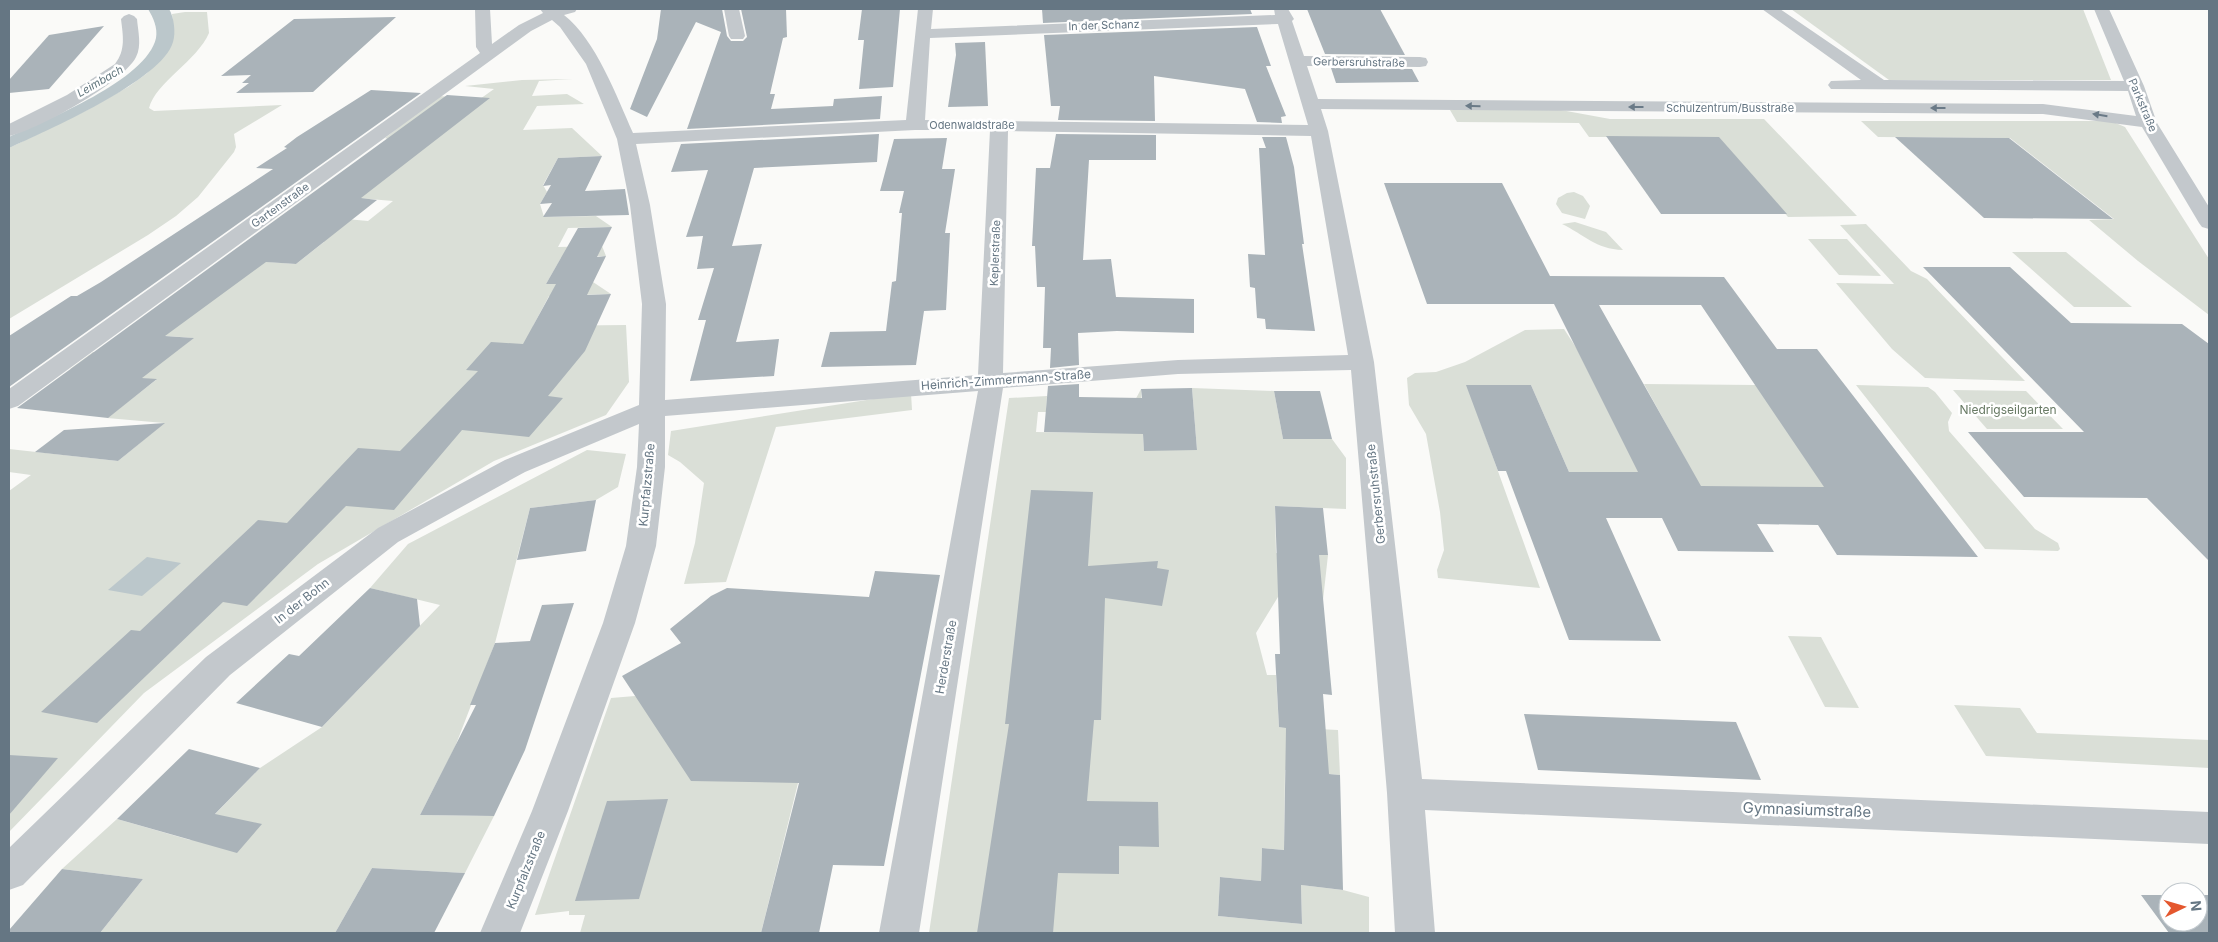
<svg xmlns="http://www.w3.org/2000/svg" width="2218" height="942" font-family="Inter,sans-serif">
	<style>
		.green { fill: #dadfd7 }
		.water { fill: #bbc7cb }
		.building { fill: #aab3b9; fill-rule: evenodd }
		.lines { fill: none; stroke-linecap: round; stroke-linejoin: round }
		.minor { fill: #c3c8cc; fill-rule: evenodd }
		.oneway { fill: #6a7a87 }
		.labels { text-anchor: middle; stroke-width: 5; stroke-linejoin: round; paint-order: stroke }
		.far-street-label { font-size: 11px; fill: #657683; stroke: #fff }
		.far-water-label { font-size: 11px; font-style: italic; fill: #60757c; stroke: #fff }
		.street-label { font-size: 12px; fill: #657683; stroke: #fff }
		.park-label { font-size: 12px; fill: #687a64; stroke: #fff }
		.near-street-label { font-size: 15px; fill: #657683; stroke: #fff }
	</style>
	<rect width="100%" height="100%" fill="#fafaf8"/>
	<g class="green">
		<path d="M1791,9H2083L2111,80H1889Z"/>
		<path d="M185,12H207L209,33C197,61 156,82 149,108L154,111L282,105L234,134L236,147L234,152L198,197L176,216L148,235L9,319V148L87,110L128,87L146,74L159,61L174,34L172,14Z"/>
		<path d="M573,79L539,81L532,96L567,94L584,104L537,106L523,130L572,128L602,156L558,158L543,185L547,192L540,204L544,217L596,216L612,227L568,228L558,247L602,246L606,256L561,258L546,284L593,282L611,294L549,296L533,326L626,325L629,382L606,415L494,461L318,564L144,693L9,832V491L31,475L9,472V449L118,461L164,423L107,418L156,380L70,369L93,352L145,357L157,348L178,350L193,338L142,334L241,260L296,264L324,242L325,217L368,221L393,201L322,195L393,141L385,138L438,96L480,99L494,89L465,86L522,80Z"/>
		<path d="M1450,110H1561L1610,119H1764L1857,216L1788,217L1718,137H1589L1579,123L1457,122Z"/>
		<path d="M1861,121H2111L2125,127L2209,259V315L2138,261L2089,220L2114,219L2010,138L1878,137Z"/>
		<path d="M1574,192L1583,196L1590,206L1585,219L1562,213L1556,204L1558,198L1567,193Z"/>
		<path d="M1575,222L1606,232L1623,250C1595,249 1585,235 1562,224Z"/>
		<path d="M1866,224L1911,271L1927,279L2025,381L1925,378L1892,349L1836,283L1894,284L1840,225Z"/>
		<path d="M1808,239H1847L1881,276L1839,275Z"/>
		<path d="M2012,252H2066L2132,307H2074Z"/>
		<path d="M1564,329L1577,349L1654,502H1598L1584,472H1569L1531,385H1467L1540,588L1438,578L1437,570L1444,550L1440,512L1426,434L1409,405L1407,378L1415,373L1436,372L1465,362L1525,330Z"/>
		<path d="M1644,384L1756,385L1836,504H1710Z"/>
		<path d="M1856,385L1928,387L1935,392L1952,413L1948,422L1949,431L2035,529L2058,543L2060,549L2058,551L1985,549Z"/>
		<path d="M1192,388L1274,391L1283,439H1332L1346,458V509L1275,506L1276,553L1328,555L1323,600L1278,597L1256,633L1267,675H1276L1279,727L1338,730L1340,775L1285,770L1284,850L1262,848L1261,881L1220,877L1218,916L1302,924L1301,885L1343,890L1369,897V933H929L1009,398L1047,396L1046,412H1038L1036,432L1099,433L1123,423L1141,389L1144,450H1197Z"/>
		<path d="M1953,390L2026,391L2063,429H1987Z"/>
		<path d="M911,393L912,410L776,427L726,582L684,584L695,543L704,483L680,462L668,455L671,431Z"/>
		<path d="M587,450L626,454L618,487L596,500L530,508L495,643L455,747L420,815L494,816L465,873L372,868L335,933H100L143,879L62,869L117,819L190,840L260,768L322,727L440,605L370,588L408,544Z"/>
		<path d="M1788,636L1821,637L1859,708L1825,707Z"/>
		<path d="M635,696L798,783L761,933H580L585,915H569V911L535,915L611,698Z"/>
		<path d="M1954,705L2020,708L2037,733L2209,740V768L1986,756Z"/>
	</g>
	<g class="water">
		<path d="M148,9H169C174,17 176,33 173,42C163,80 44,132 9,148V137C46,120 147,80 156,38C158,28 153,17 148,9Z"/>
		<path d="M147,557L181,563L142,596L108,590Z"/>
	</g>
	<g class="building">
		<path d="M661,9H722L727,36L731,41H743L747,37L741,9H786L787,37L783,38L770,94H775L771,109L833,106L834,99L882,96L880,119L687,129L721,32L696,22L647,117L630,109L657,39Z"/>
		<path d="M862,9H900L893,87L859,89L864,40H858Z"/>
		<path d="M1042,9H1250L1252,14L1043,23Z"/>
		<path d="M1307,9H1380L1405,55L1325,54Z"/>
		<path d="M396,17L313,92L236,93L249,83H242L251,75L221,76L294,19Z"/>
		<path d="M104,26L49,89L9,93V80L49,35Z"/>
		<path d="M1257,27L1271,66H1266L1286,116L1281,117L1282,123L1257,122L1245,89L1154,76L1155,121L1058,120L1060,106H1051L1044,35Z"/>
		<path d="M985,42L988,106L948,107L956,55L955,43Z"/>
		<path d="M1331,68L1412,69L1419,82L1336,83Z"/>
		<path d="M371,90L421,93L9,387V336L71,296H77L101,282L273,169L256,168L287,148L284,147L297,137Z"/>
		<path d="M447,95L490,98L361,198L377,200L296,264L266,262L165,336L194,338L142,378L157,379L108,418L17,408Z"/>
		<path d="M879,134L877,162L754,168L732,246L762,244L736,342L779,339L774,376L690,381L706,320H698L714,268L697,269L703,236L686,237L708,170L671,172L681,144Z"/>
		<path d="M1056,134L1156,135V160H1089L1083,260L1111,259L1116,297L1194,299V333L1117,331L1078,333L1079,365L1050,368L1051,348H1043L1045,287H1037L1035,246H1032L1036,168H1050Z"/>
		<path d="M1606,136L1719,137L1787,214H1661Z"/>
		<path d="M1262,137H1286L1294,167L1304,244H1302L1315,331L1266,329L1265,319L1257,318L1255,288L1250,287L1248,254L1265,255L1259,148H1266Z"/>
		<path d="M1895,137L2009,138L2113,219L1984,218Z"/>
		<path d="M947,138L942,169H955L945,233H950L946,310L924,311L916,365L821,367L830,332L886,331L892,282L896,281L902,213H899L904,191H880L894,139Z"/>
		<path d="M602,156L585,191L625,189L629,215L543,217L552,203L540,204L551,185L543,186L558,158Z"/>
		<path d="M1384,183H1502L1550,276L1724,277L1777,349H1817L1978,557L1837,555L1818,525L1757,524L1774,552L1678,551L1662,518H1606L1661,641L1569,640L1506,471H1498L1466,385H1531L1569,472H1638L1554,304H1427ZM1599,305H1701L1824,487L1701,486Z"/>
		<path d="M612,227L597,257L606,256L587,295L611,294L585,351L548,396L563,398L529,437L462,430L394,510L346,506L247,606L223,602L97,723L41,712L131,630L140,631L258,520L287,523L358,448L400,451L478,371L466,370L491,342L523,344L556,284H546L578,228Z"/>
		<path d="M1923,267H2010L2071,323L2182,324L2209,344V561L2147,498L2024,497L1968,432H2084Z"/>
		<path d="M1079,384V397L1142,398L1141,389L1192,388L1197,450L1144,451L1143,434L1044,432L1048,386Z"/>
		<path d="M1274,391H1320L1332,439H1283Z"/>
		<path d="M165,423L118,461L35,452L64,430Z"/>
		<path d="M1031,490L1093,492L1088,566L1158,561L1157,568L1169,570L1162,606L1105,598L1101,720H1094L1087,801L1158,802L1159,847L1119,846V874L1058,873L1053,933H977L1009,724H1005Z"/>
		<path d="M596,500L586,551L517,560L530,508Z"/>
		<path d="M1275,506L1323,508L1328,555H1319L1332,695L1323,694L1329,774L1340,775L1343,890L1301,885L1302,924L1218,916L1220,877L1261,881L1262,848L1284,850L1286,728L1279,727L1275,654H1280Z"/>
		<path d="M875,571L940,575L884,866L833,865L819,933H761L799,783L691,781L622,676L681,643L670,629L711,596L727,588L869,597Z"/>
		<path d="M370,588L417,599L420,626L322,727L236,703L289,654L299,656Z"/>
		<path d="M574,603L525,750L494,816L420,815L476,705H470L495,643L530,641L542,605Z"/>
		<path d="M1524,714L1736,722L1761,780L1538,770Z"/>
		<path d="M189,749L260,768L215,814L262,824L237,853L117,819Z"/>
		<path d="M9,755L58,758L9,815Z"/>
		<path d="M668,799L639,899L575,901L607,801Z"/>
		<path d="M372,868L465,873L434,933H335Z"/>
		<path d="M62,869L143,879L100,933H9V930Z"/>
		<path d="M2141,895H2168V922H2198V895H2209V933H2169Z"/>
	</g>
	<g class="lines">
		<g class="minor">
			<path d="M475,9H490L492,44L519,25L543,13L540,9H577L575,12L564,15C596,40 617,97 633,133L906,120L918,9H933L931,29L1275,15L1274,9H1288L1294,19L1292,21L1304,56L1420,57L1426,58L1428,62L1426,66L1420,67L1307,66L1318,99L2043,104L2136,116L2128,91L1831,89L1828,85L1831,81L1861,80L1762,9H1780L1884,80L2124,81L2094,9H2109L2144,86L2157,123L2209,207V229L2202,227L2199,223L2142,127L2043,114L1321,109L1328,131L1374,362L1422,779L2209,812V844L1425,810L1435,933H1395L1387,793L1351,370L1178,374L1003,388L919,933H879L978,391L665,416V467L656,546L635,623L568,811L520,933H480L532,811L603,623L626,546L637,467L639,424L525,472L398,542L230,675L23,885L9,890V848L206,657L378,528L505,460L639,405L642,304L630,205L617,139L586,64L560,27L552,20L531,31L18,406L9,409V389L480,53L476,47ZM1278,24L1308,125L925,120L930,38ZM915,130H990L978,375L665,400L666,304L650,205L636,144ZM1008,131L1311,136L1348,355L1178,360L1003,373Z"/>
			<path d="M724,9H739L745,36L743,39H731L729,36Z"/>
			<path d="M129,14L134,16L137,19C138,31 142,46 136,57C124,82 36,131 9,136V124L67,95L115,64C126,50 123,36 121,19L124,16Z"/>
		</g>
	</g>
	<defs><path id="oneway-solid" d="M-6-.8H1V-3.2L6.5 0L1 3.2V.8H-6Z" transform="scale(1.25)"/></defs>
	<g class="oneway">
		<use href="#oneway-solid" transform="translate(1473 106) rotate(-179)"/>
		<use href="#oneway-solid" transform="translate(1636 107) rotate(-180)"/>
		<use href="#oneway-solid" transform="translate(1938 108) rotate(-180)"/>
		<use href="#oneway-solid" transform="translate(2100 115) rotate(-171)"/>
	</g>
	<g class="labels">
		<g class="far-street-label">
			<text transform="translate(1104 25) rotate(-2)" y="4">In der Schanz</text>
			<text transform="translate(1359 62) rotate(1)" y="4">Gerbersruhstraße</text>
			<text transform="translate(2143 105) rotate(67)" y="4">Parkstraße</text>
			<text x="1730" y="112">Schulzentrum/Busstraße</text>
			<text x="972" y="129">Odenwaldstraße</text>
			<text transform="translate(280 205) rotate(-36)" y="4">Gartenstraße</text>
			<text transform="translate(995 253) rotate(-88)" y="4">Keplerstraße</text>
		</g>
		<g class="far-water-label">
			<text transform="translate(100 81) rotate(-30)" y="4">Leimbach</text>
		</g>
		<g class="street-label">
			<text transform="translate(1006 380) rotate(-4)" y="4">Heinrich-Zimmermann-Straße</text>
			<text transform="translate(647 485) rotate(-85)" y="4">Kurpfalzstraße</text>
			<text transform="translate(1376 494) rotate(-96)" y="4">Gerbersruhstraße</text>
			<text transform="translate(302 601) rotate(-38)" y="4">In der Bohn</text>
			<text transform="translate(946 657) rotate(-80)" y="4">Herderstraße</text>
			<text transform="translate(526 870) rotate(-68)" y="4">Kurpfalzstraße</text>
		</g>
		<g class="park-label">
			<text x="2008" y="414">Niedrigseilgarten</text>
		</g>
		<g class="near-street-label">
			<text transform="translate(1807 810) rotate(2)" y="5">Gymnasiumstraße</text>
		</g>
	</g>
	<rect width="2218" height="942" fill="none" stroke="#657683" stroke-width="20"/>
	<g transform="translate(2183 907) rotate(85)"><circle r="24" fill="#ffffff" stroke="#c1c8cd"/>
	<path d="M0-4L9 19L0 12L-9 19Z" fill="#e4572e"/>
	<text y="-8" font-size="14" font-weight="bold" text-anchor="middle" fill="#657683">N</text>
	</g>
</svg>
